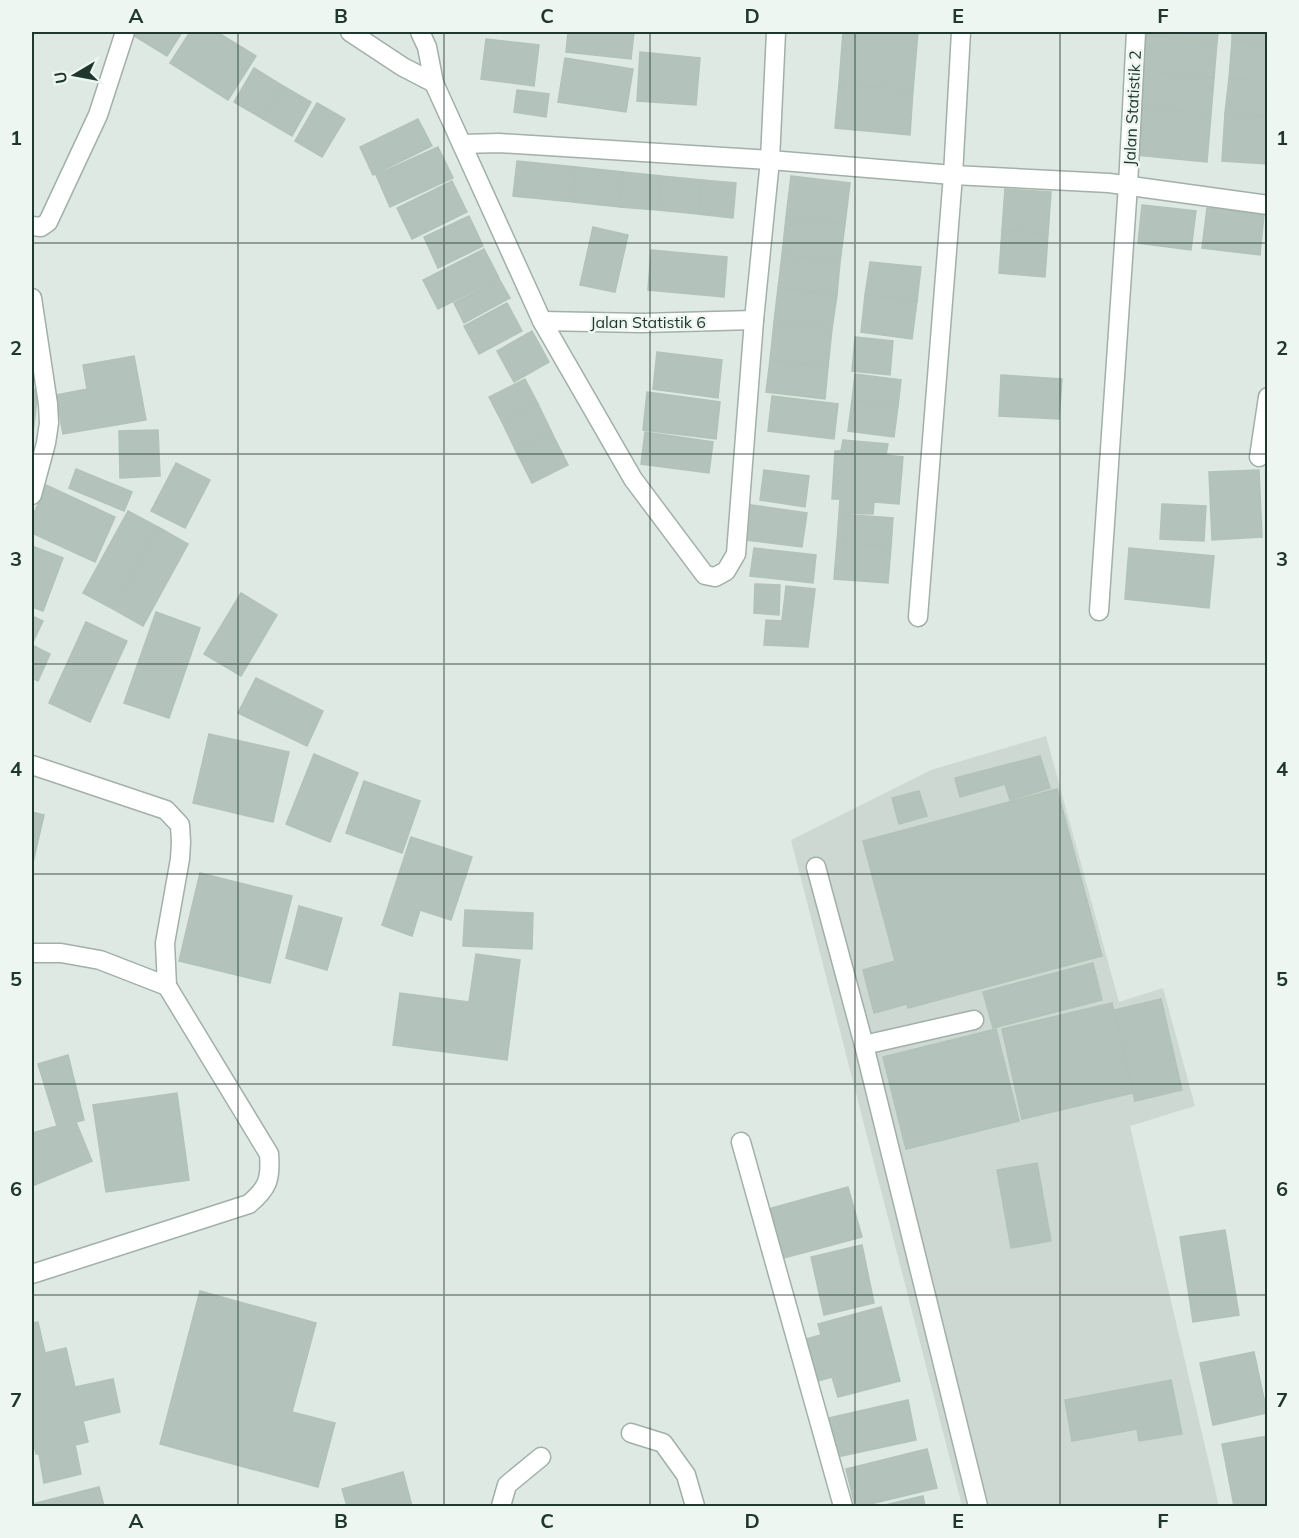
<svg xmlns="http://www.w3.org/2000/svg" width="1299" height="1538" font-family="Mulish,sans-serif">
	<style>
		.built { fill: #ccd8d1 }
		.building { fill: #b3c3bb; stroke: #b1c2b9; stroke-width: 1.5 }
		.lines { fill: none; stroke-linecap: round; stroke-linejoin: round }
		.service-casing { stroke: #a1b0a9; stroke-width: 21 }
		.minor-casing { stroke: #a1b0a9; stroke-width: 21 }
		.service { stroke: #fff; stroke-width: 18 }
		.minor { stroke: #fff; stroke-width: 18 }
		.grid { fill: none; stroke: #20372f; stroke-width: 1.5; stroke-opacity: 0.55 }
		.labels { text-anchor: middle; stroke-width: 5; stroke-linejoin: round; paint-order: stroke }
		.street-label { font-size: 16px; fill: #20372f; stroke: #eef6f1 }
		.neatline { fill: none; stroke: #20372f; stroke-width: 2 }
		.grid-label { font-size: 20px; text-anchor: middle; font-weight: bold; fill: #20372f }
	</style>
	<rect width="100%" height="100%" fill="#dee9e3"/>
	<path class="built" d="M1046,736L1119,1002L1163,988L1195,1106L1130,1126L1219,1506H962L791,840L931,770Z"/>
	<g class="building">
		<path d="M132,32H182L167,56L131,34Z"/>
		<path d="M190,32H217L256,56L228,100L170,63Z"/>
		<path d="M568,32H634L631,59L566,52Z"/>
		<path d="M843,32H918L913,90L839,84Z"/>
		<path d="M1147,32H1218L1217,42L1146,35Z"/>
		<path d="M1232,32H1268V43L1232,41Z"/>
		<path d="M1146,35L1217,42L1214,78L1143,71Z"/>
		<path d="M486,39L539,45L534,86L481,79Z"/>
		<path d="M1232,41L1268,43V81L1229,78Z"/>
		<path d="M640,52L700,58L696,105L637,101Z"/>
		<path d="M565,58L633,69L626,112L558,102Z"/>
		<path d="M254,68L283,86L263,119L234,102Z"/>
		<path d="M1143,71L1214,78L1211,114L1140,107Z"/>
		<path d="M1229,78L1268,81V117L1225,113Z"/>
		<path d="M839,84L913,90L910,135L835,128Z"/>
		<path d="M283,86L311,102L292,136L263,119Z"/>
		<path d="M517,90L549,94L546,117L514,112Z"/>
		<path d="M317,103L345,119L322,157L295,141Z"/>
		<path d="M1140,107L1211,114L1207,162L1136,155Z"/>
		<path d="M1225,113L1268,117V164L1222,161Z"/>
		<path d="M418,119L432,146L373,175L360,147Z"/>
		<path d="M438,147L453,178L390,207L376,175Z"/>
		<path d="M517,161L576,167L573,202L513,196Z"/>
		<path d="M576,167L623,172L620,207L573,202Z"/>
		<path d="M623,172L661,176L658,210L620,207Z"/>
		<path d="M661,176L702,180L698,214L658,210Z"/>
		<path d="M791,176L850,183L845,224L786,217Z"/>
		<path d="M702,180L736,183L733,218L698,214Z"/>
		<path d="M452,181L467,212L412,239L397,208Z"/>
		<path d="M1005,189L1051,192L1048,234L1002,230Z"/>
		<path d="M1142,205L1196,211L1191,250L1138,243Z"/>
		<path d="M1207,208L1264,214L1260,255L1202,248Z"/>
		<path d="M469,216L483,246L438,268L424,237Z"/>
		<path d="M786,217L845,224L840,262L782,255Z"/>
		<path d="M593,227L628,235L615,292L580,285Z"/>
		<path d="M1002,230L1048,234L1045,277L999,273Z"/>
		<path d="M484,249L499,278L438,309L423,280Z"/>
		<path d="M651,250L727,257L724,297L648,290Z"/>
		<path d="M782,255L840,262L837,295L778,288Z"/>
		<path d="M870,262L921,267L917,301L865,295Z"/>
		<path d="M499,279L510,298L464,323L454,303Z"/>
		<path d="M778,288L837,295L832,329L774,322Z"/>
		<path d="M865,295L917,301L912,339L861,332Z"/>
		<path d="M507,303L522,331L479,354L464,326Z"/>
		<path d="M774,322L832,329L828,367L770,360Z"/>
		<path d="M532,331L549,362L514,382L497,351Z"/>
		<path d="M855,337L893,341L890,375L852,371Z"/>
		<path d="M657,352L722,360L718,398L653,389Z"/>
		<path d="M134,356L146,420L63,434L56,395L87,389L83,365Z"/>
		<path d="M770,360L828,367L825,399L766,392Z"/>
		<path d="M855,374L901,380L898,406L852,400Z"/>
		<path d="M1001,375L1062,379L1059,419L999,416Z"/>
		<path d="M525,379L538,404L502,422L489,397Z"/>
		<path d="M32,389L38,390L33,433H32Z"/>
		<path d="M647,392L720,402L716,439L643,430Z"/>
		<path d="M772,396L838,404L834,439L768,431Z"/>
		<path d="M852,400L898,406L894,437L848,431Z"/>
		<path d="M538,404L552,433L516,451L502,422Z"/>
		<path d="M158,430L160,476L120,478L119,431Z"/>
		<path d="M645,432L713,442L709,473L641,464Z"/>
		<path d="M552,433L568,465L532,483L516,451Z"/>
		<path d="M843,440L888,444L886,455L903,457L899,504L874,502L873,514L839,513L840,499H832L835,451H841Z"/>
		<path d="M176,463L210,480L185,528L151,511Z"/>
		<path d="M76,469L132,492L124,511L69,488Z"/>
		<path d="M764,470L809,476L805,507L760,500Z"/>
		<path d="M1259,470L1262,537L1212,540L1209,472Z"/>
		<path d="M46,485L115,517L95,562L32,533V518Z"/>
		<path d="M744,504L807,513L802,547L739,539Z"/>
		<path d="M1162,504L1206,506L1204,541L1160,539Z"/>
		<path d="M128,511L158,527L113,609L83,593Z"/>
		<path d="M839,514L893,518L891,547L837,542Z"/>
		<path d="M158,527L188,544L143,626L113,609Z"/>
		<path d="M837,542L891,547L888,583L834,579Z"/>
		<path d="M32,546L63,558L43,611L32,607Z"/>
		<path d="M754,548L816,555L813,583L750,576Z"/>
		<path d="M1129,548L1214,556L1209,608L1125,599Z"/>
		<path d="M755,584L780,585L779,615L754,613Z"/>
		<path d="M786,586L815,589L808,647L764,645L766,620L782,621Z"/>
		<path d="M241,593L277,615L241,676L204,654Z"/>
		<path d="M156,612L200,628L169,718L124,703Z"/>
		<path d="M32,616L43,621L32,644Z"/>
		<path d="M86,622L127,641L90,722L49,703Z"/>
		<path d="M32,645L50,654L38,681L32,678Z"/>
		<path d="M256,678L323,711L307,746L238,713Z"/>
		<path d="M209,734L289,752L273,822L193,803Z"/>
		<path d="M314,754L358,773L330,842L286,824Z"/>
		<path d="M1040,756L1050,788L1010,800L1005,784L960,797L955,778Z"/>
		<path d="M364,781L420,801L402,853L346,833Z"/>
		<path d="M1057,789L1102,956L908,1008L907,1004L874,1013L863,970L895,961L863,841Z"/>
		<path d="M919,791L927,816L899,824L892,798Z"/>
		<path d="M32,812L44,815L32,867Z"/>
		<path d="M411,837L472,857L451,920L420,910L412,936L382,925Z"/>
		<path d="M200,873L292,896L270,983L179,961Z"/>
		<path d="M299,906L342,918L327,970L286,958Z"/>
		<path d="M465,910L533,913L532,949L463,946Z"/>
		<path d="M476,954L520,960L507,1060L393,1045L400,993L469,1002Z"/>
		<path d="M1093,963L1102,1000L993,1028L983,992Z"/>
		<path d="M1161,999L1182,1090L1135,1101L1114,1010Z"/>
		<path d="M1112,1003L1133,1093L1022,1119L1002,1029Z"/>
		<path d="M996,1029L1019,1121L906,1149L883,1057Z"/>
		<path d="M68,1055L84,1120L76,1122L92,1161L32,1186V1133L57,1126L38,1064Z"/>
		<path d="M177,1093L189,1180L106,1192L93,1105Z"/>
		<path d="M1037,1163L1051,1241L1011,1248L997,1170Z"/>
		<path d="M848,1187L862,1237L780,1259L768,1209Z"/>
		<path d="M1225,1230L1239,1315L1193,1322L1180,1237Z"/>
		<path d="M862,1245L874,1303L824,1315L811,1257Z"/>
		<path d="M200,1291L316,1323L292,1412L335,1423L318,1487L160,1444Z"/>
		<path d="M881,1307L900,1381L838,1397L832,1377L814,1382L802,1340L821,1335L818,1324Z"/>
		<path d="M38,1322L45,1353L66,1348L75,1387L113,1379L120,1412L83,1421L88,1442L75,1445L81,1474L44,1483L39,1454H36L32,1435V1323Z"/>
		<path d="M1254,1352L1267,1413L1213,1425L1200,1363Z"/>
		<path d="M1171,1380L1182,1434L1139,1441L1137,1429L1072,1441L1065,1400Z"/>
		<path d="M908,1400L916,1440L832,1458L824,1419Z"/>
		<path d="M1268,1436V1506H1234L1222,1444Z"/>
		<path d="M927,1449L937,1488L862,1506H855L846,1469Z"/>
		<path d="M403,1472L412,1506H347L342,1489Z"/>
		<path d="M99,1487L104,1506H32V1504Z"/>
		<path d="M923,1496L925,1506H881Z"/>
	</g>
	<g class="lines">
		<defs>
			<g id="service">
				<path d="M816,867L864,1045L978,1506"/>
				<path d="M864,1045L974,1020"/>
				<path d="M32,1274L249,1204C268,1188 271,1179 269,1154L167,986"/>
				<path d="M631,1433L663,1443L686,1475L695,1506"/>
				<path d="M501,1506L507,1485L541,1457"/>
			</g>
			<g id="minor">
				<path d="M350,32L403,67L434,83"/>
				<path d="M420,32L427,47L434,83L542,321L633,479L705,575L715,577L726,571L736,554L754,320L770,160L776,32"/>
				<path d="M462,144L499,143L770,160L953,175L1109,183L1268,205"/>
				<path d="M32,226L41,227L48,222L98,115L125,32"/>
				<path d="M32,298L48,404L49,423L46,443L32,495"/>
				<path d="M542,321L642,323L754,320"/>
				<path d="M1259,457L1268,397"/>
				<path d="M1099,611L1128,185L1136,32"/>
				<path d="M918,617L953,175L961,32"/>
				<path d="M32,765L166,810L180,825L181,842L180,859L165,943L167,986L100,960L61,953H32"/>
				<path d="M741,1142L843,1506"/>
			</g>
		</defs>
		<use href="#service" class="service-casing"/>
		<use href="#minor" class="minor-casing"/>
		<use href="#service" class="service"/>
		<use href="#minor" class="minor"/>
	</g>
	<path class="grid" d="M238,32V1506M444,32V1506M650,32V1506M855,32V1506M1060,32V1506M32,243H1268M32,454H1268M32,664H1268M32,874H1268M32,1084H1268M32,1295H1268"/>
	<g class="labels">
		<g class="street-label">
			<text transform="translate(1132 108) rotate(-87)" y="6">Jalan Statistik 2</text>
			<text x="648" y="328">Jalan Statistik 6</text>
		</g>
	</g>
	<rect width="1299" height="1538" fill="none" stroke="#eef6f1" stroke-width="66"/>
	<g transform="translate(75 75) rotate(260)" stroke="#eef6f1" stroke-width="4.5" paint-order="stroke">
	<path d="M0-4.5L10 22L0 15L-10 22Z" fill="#20372f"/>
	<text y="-9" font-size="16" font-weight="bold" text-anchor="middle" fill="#20372f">U</text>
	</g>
	<rect x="33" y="33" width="1233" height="1472" class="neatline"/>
	<g class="grid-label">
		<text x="136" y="23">A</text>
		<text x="341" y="23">B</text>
		<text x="547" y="23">C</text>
		<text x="752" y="23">D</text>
		<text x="958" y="23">E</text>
		<text x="1163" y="23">F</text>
		<text x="16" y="145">1</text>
		<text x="1282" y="145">1</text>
		<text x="16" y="355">2</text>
		<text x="1282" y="355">2</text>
		<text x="16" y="566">3</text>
		<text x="1282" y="566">3</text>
		<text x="16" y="776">4</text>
		<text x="1282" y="776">4</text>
		<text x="16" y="986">5</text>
		<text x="1282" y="986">5</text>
		<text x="16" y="1196">6</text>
		<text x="1282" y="1196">6</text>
		<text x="16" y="1407">7</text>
		<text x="1282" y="1407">7</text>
		<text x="136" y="1528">A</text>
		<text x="341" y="1528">B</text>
		<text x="547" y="1528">C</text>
		<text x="752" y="1528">D</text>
		<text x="958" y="1528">E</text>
		<text x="1163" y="1528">F</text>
	</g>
</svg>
